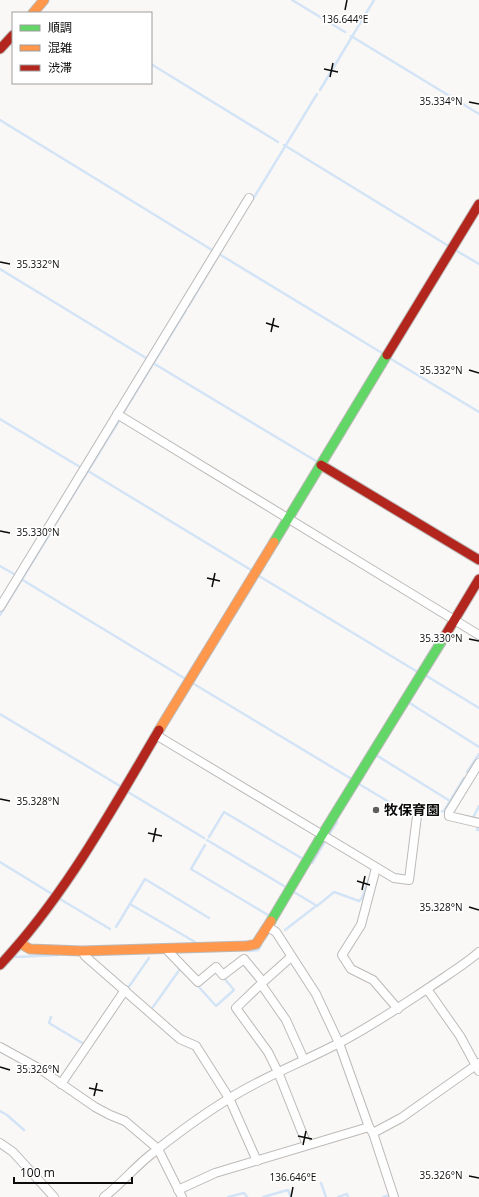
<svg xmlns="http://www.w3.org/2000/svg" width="479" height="1197" font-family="'Open Sans','Noto Sans JP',sans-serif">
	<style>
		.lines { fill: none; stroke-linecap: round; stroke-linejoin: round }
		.stream { stroke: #d3e4f6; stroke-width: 2.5 }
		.street-casing { stroke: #bcbab8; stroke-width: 10 }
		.fast-casing { stroke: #bcbab8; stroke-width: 11 }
		.slow-casing { stroke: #bcbab8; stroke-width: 11 }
		.jam-casing { stroke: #bcbab8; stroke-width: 11 }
		.street { stroke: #fefefe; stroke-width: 8 }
		.fast { stroke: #63d668; stroke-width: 9 }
		.slow { stroke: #ff974d; stroke-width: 9 }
		.jam { stroke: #b3261e; stroke-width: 9 }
		.ticks { fill: none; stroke: #0c0b0a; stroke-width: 1.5 }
		.poi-dot { fill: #5f5e5d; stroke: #fff; stroke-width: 1.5 }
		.labels { text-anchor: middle; stroke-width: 3.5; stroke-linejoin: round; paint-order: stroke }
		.poi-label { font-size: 14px; font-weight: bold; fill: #0c0b0a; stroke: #fff; text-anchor: start }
		.ticks-label { font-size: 10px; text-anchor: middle; fill: #0c0b0a; stroke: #fff; stroke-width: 3.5; stroke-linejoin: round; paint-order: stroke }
	</style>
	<rect width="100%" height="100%" fill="#faf8f6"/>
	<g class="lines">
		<g class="stream">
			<path d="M292,0L345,32"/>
			<path d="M351,36L479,114"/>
			<path d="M151,64L278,142"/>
			<path d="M320,90L374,0"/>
			<path d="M0,120L212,250"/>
			<path d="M284,145L447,245"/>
			<path d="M253,199L317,94"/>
			<path d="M457,251L479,264"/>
			<path d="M219,254L382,353"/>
			<path d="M0,269L146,358"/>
			<path d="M188,307L223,248"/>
			<path d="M391,359L479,412"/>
			<path d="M153,363L316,461"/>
			<path d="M122,415L186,310"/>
			<path d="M0,419L80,467"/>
			<path d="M88,471L251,570"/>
			<path d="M56,523L120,419"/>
			<path d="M0,566L14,574"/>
			<path d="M259,576L416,671"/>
			<path d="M21,579L184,678"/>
			<path d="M0,615L54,527"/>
			<path d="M425,675L479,708"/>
			<path d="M194,684L350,778"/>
			<path d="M408,702L479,747"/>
			<path d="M0,714L120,786"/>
			<path d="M376,755L450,801"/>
			<path d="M467,772L479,754"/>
			<path d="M359,784L414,817"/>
			<path d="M128,792L204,838"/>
			<path d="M420,815L444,811L464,778"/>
			<path d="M473,818L479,806"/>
			<path d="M478,826L477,830H479"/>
			<path d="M328,836L337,822"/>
			<path d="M209,837L224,812L303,859"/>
			<path d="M207,840L284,886"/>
			<path d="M205,845L191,869L268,915"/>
			<path d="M0,862L52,894"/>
			<path d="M312,863L326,840"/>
			<path d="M294,892L317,906L334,892L359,901L362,898L369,879"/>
			<path d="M60,899L110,929"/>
			<path d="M130,904L195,942"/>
			<path d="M116,927L145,879L209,918"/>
			<path d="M285,930L316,906"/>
			<path d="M249,951L258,950L261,945"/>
			<path d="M16,957L58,955"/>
			<path d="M198,986L216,1006L234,990L224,978"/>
			<path d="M128,988L149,958"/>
			<path d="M153,1007L180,969"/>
			<path d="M51,1017L49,1023L84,1044"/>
			<path d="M0,1111L7,1115L24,1130"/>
			<path d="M321,1183L326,1197"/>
			<path d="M228,1197L244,1193L247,1197"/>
			<path d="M263,1197L288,1190L291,1197"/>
			<path d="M338,1197L347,1194L348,1197"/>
			<path d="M383,1197L387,1196V1197"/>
		</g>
		<defs>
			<g id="street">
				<path d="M117,414L479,635"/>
				<path d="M0,607L249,198"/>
				<path d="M156,735L394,878L409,880L417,816"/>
				<path d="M479,763L449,812V816L479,823"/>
				<path d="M376,868L361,925L342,955L351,969L373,980L398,1009"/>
				<path d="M268,927L276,932L316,994L339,1043L369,1127L373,1133L394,1197"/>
				<path d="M166,949L198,982L216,967L223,975L244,959L263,982L291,957"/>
				<path d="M82,951L85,956L180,1039L196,1046L229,1098L257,1161"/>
				<path d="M263,982L261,984L286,1020L304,1060"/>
				<path d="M261,984L236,1008L268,1052L278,1072L307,1145"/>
				<path d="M427,989L460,1036L479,1071"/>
				<path d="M0,1047L40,1069L95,1107L110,1115L125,1121L158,1149L182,1197"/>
				<path d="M61,1084L125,990"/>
				<path d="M373,1133L401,1118L479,1063"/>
				<path d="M0,1143L13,1152L54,1197"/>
				<path d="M178,1190L215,1173L369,1127"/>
				<path d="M104,1197C120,1185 133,1169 149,1156C175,1135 202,1115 230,1098C265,1076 303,1062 339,1043C370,1027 398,1008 427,989C444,977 463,966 479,952"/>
			</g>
			<g id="fast">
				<path d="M274,542L387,355"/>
				<path d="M271,921L322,835L443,639"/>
			</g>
			<g id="slow">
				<path d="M33,13L44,0"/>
				<path d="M159,730L274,542"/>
				<path d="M21,944L30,949L82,951L247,946L256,944L271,921"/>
			</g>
			<g id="jam">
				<path d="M0,49L13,35"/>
				<path d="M387,355L479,204"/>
				<path d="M321,465L479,560"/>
				<path d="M443,639L479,579"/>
				<path d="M0,965C65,896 111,811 159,730"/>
			</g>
		</defs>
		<use href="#street" class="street-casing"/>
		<use href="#fast" class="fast-casing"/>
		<use href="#slow" class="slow-casing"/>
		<use href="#jam" class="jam-casing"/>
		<use href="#street" class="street"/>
		<use href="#fast" class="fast"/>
		<use href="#slow" class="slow"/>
		<use href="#jam" class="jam"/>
	</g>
	<path class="ticks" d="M345,10L347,0M324,69L338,72M330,77L333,63M469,102L479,104M0,262L10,264M266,323L279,327M271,332L274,318M469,370L479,373M0,531L10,533M207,578L220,581M212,587L215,573M469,639L479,641M0,799L10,801M148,833L162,836M153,842L156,828M357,881L370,885M362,890L365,876M469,907L479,910M0,1067L10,1070M89,1088L103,1091M94,1096L97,1083M298,1136L312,1139M303,1145L306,1131M469,1176L479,1178M291,1197L293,1187"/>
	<circle class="poi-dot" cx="376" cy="810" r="4"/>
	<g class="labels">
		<g class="poi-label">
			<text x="384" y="815">牧保育園</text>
		</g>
	</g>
	<g class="ticks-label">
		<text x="345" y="23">136.644°E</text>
		<text x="441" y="105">35.334°N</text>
		<text x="38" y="268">35.332°N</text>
		<text x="441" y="374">35.332°N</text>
		<text x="38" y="536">35.330°N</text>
		<text x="441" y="642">35.330°N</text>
		<text x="38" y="805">35.328°N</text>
		<text x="441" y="911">35.328°N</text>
		<text x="38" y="1073">35.326°N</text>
		<text x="441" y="1179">35.326°N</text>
		<text x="293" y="1181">136.646°E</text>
	</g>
	<rect x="12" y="12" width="140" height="72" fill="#ffffff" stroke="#9e9d9d"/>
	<rect x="20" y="25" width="20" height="6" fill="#63d668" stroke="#9e9d9d"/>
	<text x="48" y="32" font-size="12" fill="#0c0b0a">順調</text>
	<rect x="20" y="45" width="20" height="6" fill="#ff974d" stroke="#9e9d9d"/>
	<text x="48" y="52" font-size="12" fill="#0c0b0a">混雑</text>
	<rect x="20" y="65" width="20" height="6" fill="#b3261e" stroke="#9e9d9d"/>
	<text x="48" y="72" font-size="12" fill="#0c0b0a">渋滞</text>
	<path d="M14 1177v6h118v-6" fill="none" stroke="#0c0b0a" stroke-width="2"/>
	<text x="20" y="1177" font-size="12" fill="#0c0b0a" stroke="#ffffff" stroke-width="3" paint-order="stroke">100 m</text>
</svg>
